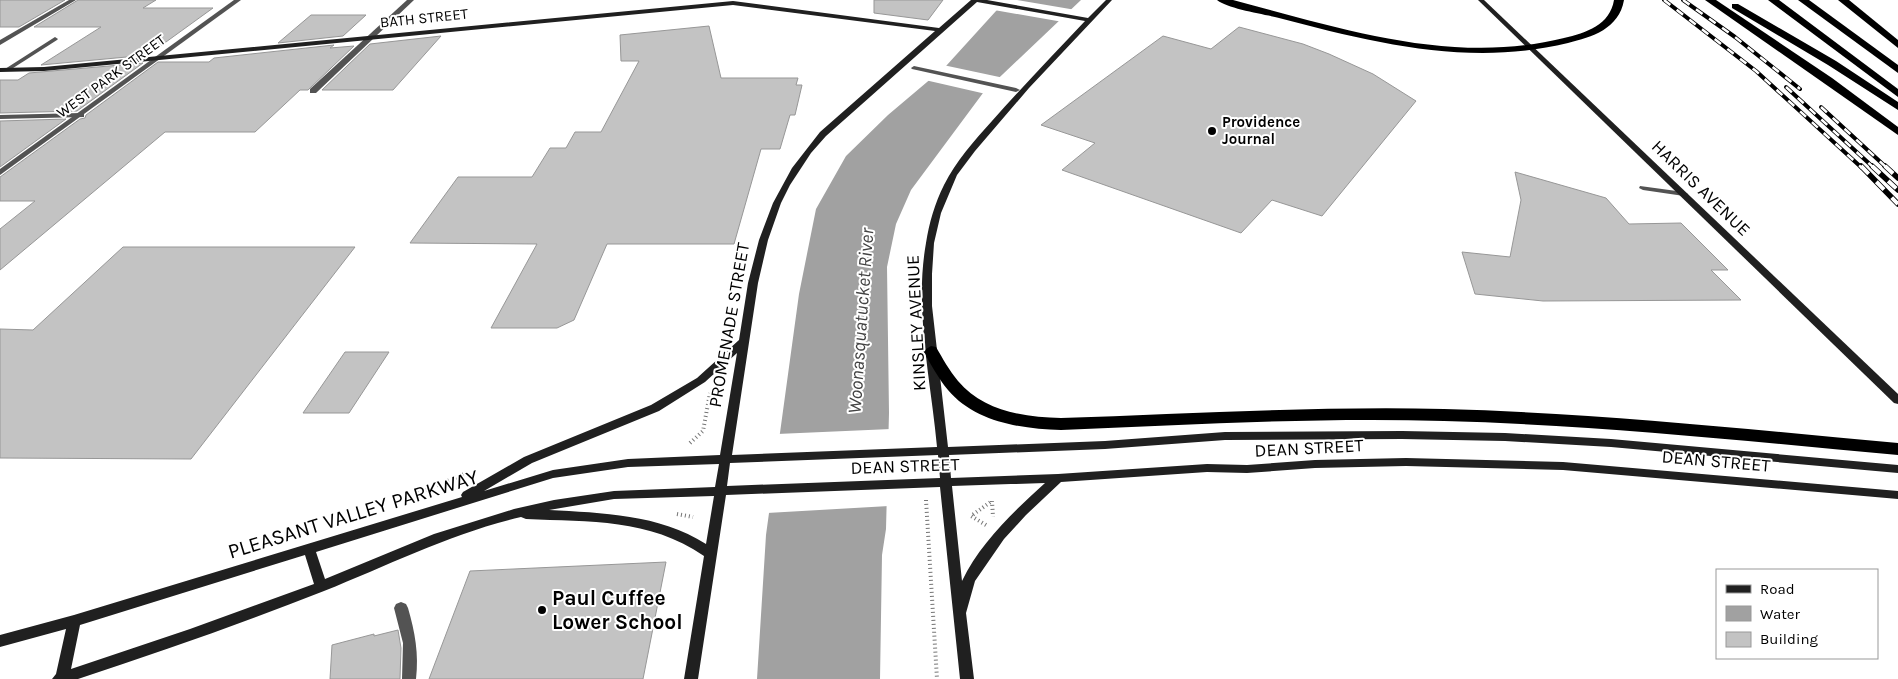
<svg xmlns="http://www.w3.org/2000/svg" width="1898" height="679" font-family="Karla,sans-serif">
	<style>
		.water { fill: #a1a1a1 }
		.pier { fill: #fff }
		.building { fill: #c3c3c3; stroke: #979797 }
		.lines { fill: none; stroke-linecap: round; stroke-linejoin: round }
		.path { stroke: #757575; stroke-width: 4; stroke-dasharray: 1 3; stroke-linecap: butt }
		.lane { fill: #535353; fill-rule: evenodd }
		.street { fill: #535353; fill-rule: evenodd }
		.secondary { fill: #202020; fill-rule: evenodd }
		.highway { fill: #000; fill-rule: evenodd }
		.rail-far1-casing { stroke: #000; stroke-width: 4 }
		.rail-casing { stroke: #000; stroke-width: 5.5 }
		.rail-far1 { stroke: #fff; stroke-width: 2.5; stroke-dasharray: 8; stroke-linecap: butt }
		.rail { stroke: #fff; stroke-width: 4; stroke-dasharray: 11; stroke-linecap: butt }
		.poi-dot { fill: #000; stroke: #fff; stroke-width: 2 }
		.labels { text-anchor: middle; stroke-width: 4; stroke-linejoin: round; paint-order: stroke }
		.far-street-label { font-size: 15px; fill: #000; stroke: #fff }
		.far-poi-label { font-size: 15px; font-weight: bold; fill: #000; stroke: #fff; text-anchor: start }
		.street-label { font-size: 18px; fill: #000; stroke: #fff }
		.water-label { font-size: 19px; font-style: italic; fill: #424242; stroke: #fff }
		.near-street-label { font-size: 21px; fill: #000; stroke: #fff }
		.near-poi-label { font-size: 21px; font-weight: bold; fill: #000; stroke: #fff; text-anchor: start }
	</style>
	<rect width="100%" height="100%" fill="#fff"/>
	<path class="water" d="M1006,0H1081L983,93L911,190L896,224L887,267L889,413L886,529L882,555L880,679H757L766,535L799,294L816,209L846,156L888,115L946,66Z"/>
	<g class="pier">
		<path d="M1003,0H1017L1076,10L1063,22L994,10Z"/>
		<path d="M943,65L1004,78L986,94L925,80Z"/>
		<path d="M891,429L889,506L767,513L777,434Z"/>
	</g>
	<g class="building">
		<path d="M0,0H65L19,27H0Z"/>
		<path d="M78,0H156L143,8H213L148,55L41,65L101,27H34Z"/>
		<path d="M874,0H943L928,20L874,13Z"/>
		<path d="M311,15H366L343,36L278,43Z"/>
		<path d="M709,26L721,78H798L796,85H802L795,115H790L780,149H761L734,244H607L574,320L557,328H491L537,244L410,243L458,177H532L550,148H566L575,132H601L639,61H621L620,35Z"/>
		<path d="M1239,27L1303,44L1329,54L1373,74L1416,101L1322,216L1272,200L1241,233L1062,170L1095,143L1041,125L1163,36L1211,49Z"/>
		<path d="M441,36L393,90H322L370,44Z"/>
		<path d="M334,45L330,48L354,46L308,90H300L255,132H165L0,270V229L35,201H0V177L80,119L85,118L86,115L158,62H209L214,58Z"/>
		<path d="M143,63L77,111L0,113V80H18L29,73Z"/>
		<path d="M66,119L0,167V121Z"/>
		<path d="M1515,172L1606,198L1629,224L1681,223L1728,270H1711L1741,300L1543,301L1475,294L1462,252L1510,257L1521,200Z"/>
		<path d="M123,247H355L191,459L0,458V329L33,330Z"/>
		<path d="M345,352H389L349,413H303Z"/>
		<path d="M666,562L643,679H429L470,571Z"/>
		<path d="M398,630L401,648L400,679H330L332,645L374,634V636Z"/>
	</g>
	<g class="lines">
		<g class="path">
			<path d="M690,443L703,431L710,393"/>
			<path d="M926,500L937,679"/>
			<path d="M992,501L993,517"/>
			<path d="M396,502L467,473"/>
			<path d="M677,514L693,517"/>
			<path d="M986,525L971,516L992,501"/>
		</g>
		<g class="lane">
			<path d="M55,37L58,39L57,40L10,70L5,69Z"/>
			<path d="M81,113H84V117L0,119V115Z"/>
			<path d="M1640,186L1684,192L1688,194L1684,196L1643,190L1639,188Z"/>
			<path d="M401,602L406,604L408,608C415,632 419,654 416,679H402L403,643L394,608L396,604Z"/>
		</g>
		<g class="street">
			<path d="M69,0H76L0,45V40Z"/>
			<path d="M234,0H241L0,175V169Z"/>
			<path d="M407,0H414L316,93H310V89Z"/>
			<path d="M914,66L1016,88L1020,90L1016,92L912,69L911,68Z"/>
		</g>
		<g class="secondary">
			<path d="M971,0H987L1088,18L1106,0H1112L1029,88L975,151L957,175L941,213L934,243L932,274V306L948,447L1105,441L1225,432L1402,431L1505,433L1611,439L1898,465V473L1611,447L1505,441L1402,439L1225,440L1105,449L949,455L951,478L1058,474L1207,464L1247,465L1315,460L1406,458L1563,462L1898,491V499L1563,470L1406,466L1315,468L1247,473L1207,472L1061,482L1026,515L1004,539L975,581L966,613L974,679H960L940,487L726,495L698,679H684L704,556C648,518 591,522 526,519L521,517C452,533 389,565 324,591C243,623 161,652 78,679H52L56,674L66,629L0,647V635L74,615L462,497L461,495L463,492L524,457L651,405L697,378L739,340L748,283L759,240L773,203L792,168L820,132L935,31L733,5L44,71L0,72V68L44,67L733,1L939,28ZM977,2L1085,21C1054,54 1022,87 992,121C974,141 956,161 944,185C935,203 929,223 926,243C914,310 931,380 937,447L732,455L758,283L768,240L781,203L790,185L811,153L826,136ZM737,353L720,455L628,459L553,470L484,491L532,463L659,411L705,382ZM938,455L940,478L727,486L730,463ZM719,464L715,487L614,491L554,500L514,509L434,534L325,579L316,552L553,478L628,467ZM1045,483C1014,511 980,543 962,581L952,486ZM714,496L706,544C659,514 602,513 549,510L614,499ZM305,555L314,584L190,629L71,669L80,625Z"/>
			<path d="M1478,0H1484L1898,394V404L1894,403Z"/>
		</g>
		<g class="highway">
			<path d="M1217,0H1233C1340,28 1453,66 1564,38C1586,33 1610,25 1614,0H1624C1619,29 1592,37 1568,43C1470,67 1374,43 1279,18C1264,14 1228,9 1217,0Z"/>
			<path d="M1705,0H1716L1832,78L1898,127V135Z"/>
			<path d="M1768,0H1779L1898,89V97Z"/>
			<path d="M1798,0H1809L1898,65V73Z"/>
			<path d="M1838,0H1849L1898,40V48Z"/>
			<path d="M1732,4H1738L1836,61L1898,102V110L1828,65L1732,8Z"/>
			<path d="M931,346L936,347C943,359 949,370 958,381C983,411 1023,417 1061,418C1189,414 1317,406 1444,409C1596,413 1747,429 1898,443V455C1747,441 1596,425 1444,421C1317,417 1189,425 1061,430C1021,429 975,422 948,390C938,378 931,364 923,351Z"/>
		</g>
		<defs>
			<g id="rail-far1">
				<path d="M1664,0L1756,71L1862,168"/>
				<path d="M1683,0L1735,37L1800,89"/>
				<path d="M1786,87L1874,168"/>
				<path d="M1821,107L1887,168"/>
			</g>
			<g id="rail">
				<path d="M1861,166L1898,204"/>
				<path d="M1872,166L1898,190"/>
				<path d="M1885,166L1898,178"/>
			</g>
		</defs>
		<use href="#rail-far1" class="rail-far1-casing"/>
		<use href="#rail" class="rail-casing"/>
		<use href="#rail-far1" class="rail-far1"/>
		<use href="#rail" class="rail"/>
	</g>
	<g class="poi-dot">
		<circle cx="1212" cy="131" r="5"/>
		<circle cx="542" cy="610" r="5"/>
	</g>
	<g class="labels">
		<g class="far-street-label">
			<text transform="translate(424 18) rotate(-6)" y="5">BATH STREET</text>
			<text transform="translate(111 76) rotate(-36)" y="5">WEST PARK STREET</text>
		</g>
		<g class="far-poi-label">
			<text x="1222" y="127">Providence<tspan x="1222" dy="17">Journal</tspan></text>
		</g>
		<g class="street-label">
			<text transform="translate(1701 188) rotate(44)" y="6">HARRIS AVENUE</text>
			<text transform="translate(916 323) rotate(-93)" y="6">KINSLEY AVENUE</text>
			<text transform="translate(729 325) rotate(-80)" y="6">PROMENADE STREET</text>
			<text transform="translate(1309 448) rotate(-3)" y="6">DEAN STREET</text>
			<text transform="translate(1716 461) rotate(5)" y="6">DEAN STREET</text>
			<text transform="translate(905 466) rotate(-2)" y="6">DEAN STREET</text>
		</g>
		<g class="water-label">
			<text transform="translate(860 321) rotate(-86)" y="7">Woonasquatucket River</text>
		</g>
		<g class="near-street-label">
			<text transform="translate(353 514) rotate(-17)" y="7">PLEASANT VALLEY PARKWAY</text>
		</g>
		<g class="near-poi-label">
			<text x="552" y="605">Paul Cuffee<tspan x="552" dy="24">Lower School</tspan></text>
		</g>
	</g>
	<rect x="1716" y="569" width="162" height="90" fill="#ffffff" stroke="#999999"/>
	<rect x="1726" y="585" width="25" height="8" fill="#202020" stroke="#999999"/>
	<text x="1760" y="594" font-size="15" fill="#000000">Road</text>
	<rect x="1726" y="606" width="25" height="15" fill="#a1a1a1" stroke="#999999"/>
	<text x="1760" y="619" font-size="15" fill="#000000">Water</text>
	<rect x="1726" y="632" width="25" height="15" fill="#c3c3c3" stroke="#999999"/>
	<text x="1760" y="644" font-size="15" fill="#000000">Building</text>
</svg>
